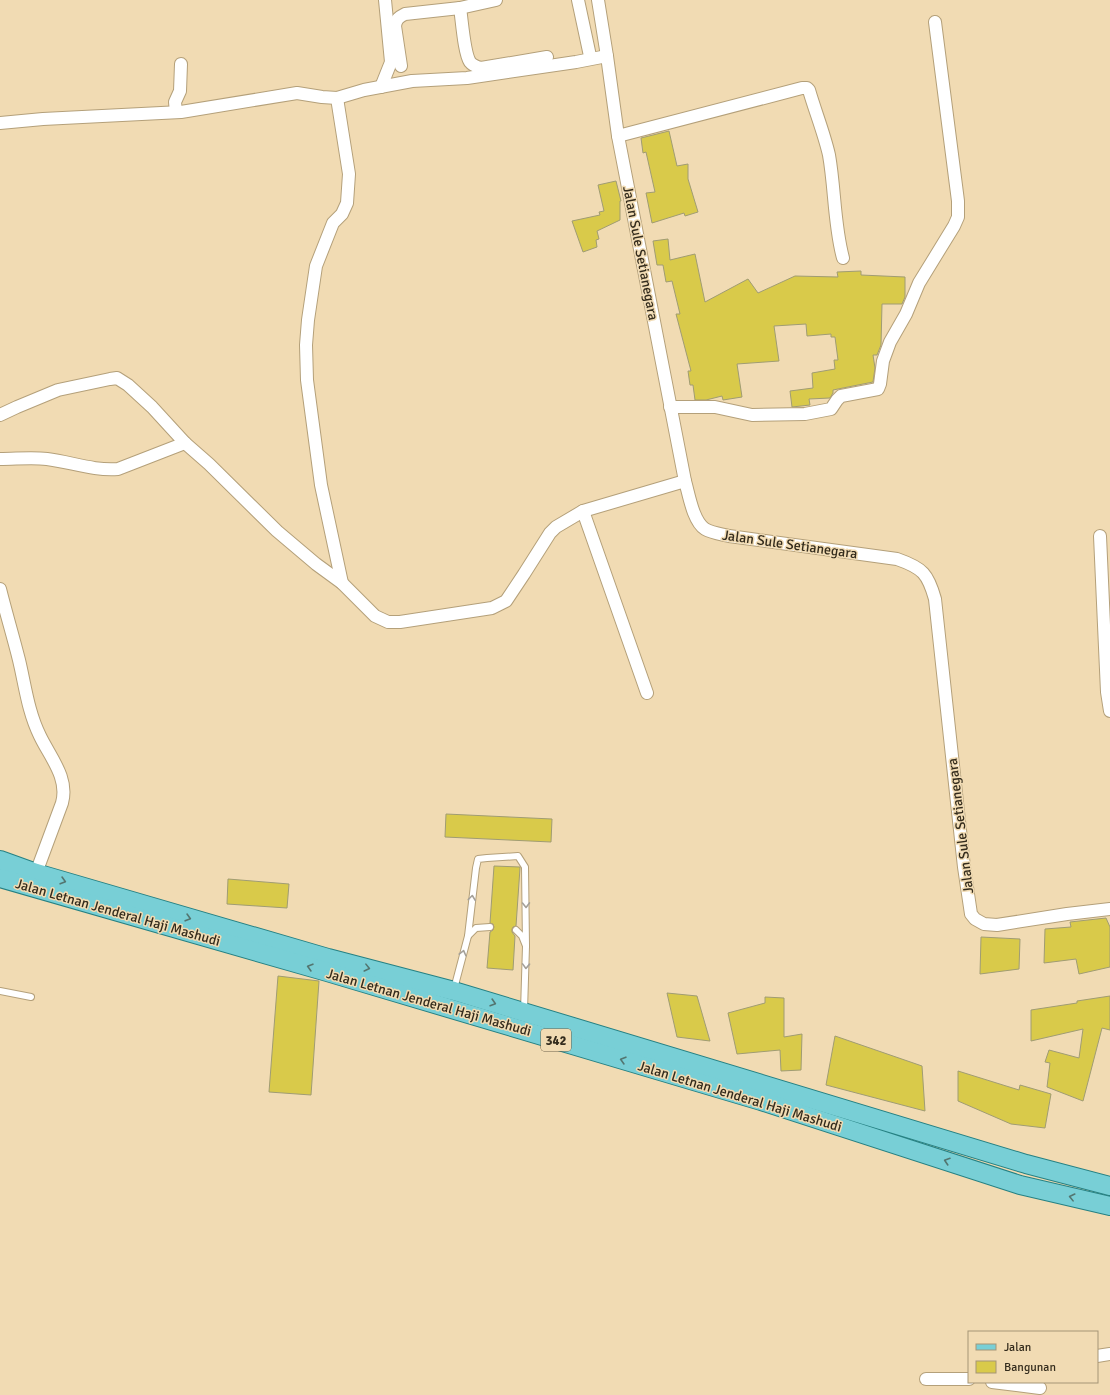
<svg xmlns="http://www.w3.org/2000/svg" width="1110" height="1395" font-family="Signika,sans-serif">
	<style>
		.building { fill: #d9ca4a; stroke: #a09c73 }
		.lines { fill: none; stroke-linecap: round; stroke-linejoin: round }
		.service-casing { stroke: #b4a07a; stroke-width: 8 }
		.minor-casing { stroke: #b4a07a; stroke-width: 14 }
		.primary-casing { stroke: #268183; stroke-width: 20 }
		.service { stroke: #fff; stroke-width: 6 }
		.minor { stroke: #fff; stroke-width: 12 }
		.primary { stroke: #78cfd6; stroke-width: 18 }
		.oneway { stroke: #537570 }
		.oneway2 { stroke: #a4a099 }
		.labels { text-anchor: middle; stroke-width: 3; stroke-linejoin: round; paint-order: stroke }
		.shield { fill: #f1dbb3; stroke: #6d604a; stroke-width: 1 }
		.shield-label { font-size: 13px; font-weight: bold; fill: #342c1d }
		.street-label { font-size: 14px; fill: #342c1d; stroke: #f1dbb3 }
	</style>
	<rect width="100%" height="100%" fill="#f1dbb3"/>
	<g class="building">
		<path d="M669,131L677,166L688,164V179L698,212L685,216L684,213L652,223L646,193L655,192L646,152L643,153L641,138Z"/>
		<path d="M616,181L621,201H620V220L597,231L599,239L596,240L597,247L583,252L572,221L600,215L599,212L604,211L598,185Z"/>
		<path d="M668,239L670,260L695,254L705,302L748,279L758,293L795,276L838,277L837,272L861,271V275L905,277V297L902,304H882L881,345L877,355H873L875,368L873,382L833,390V393L830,398L809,399L810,405L792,407L790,391L813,388L812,373L835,369L834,360H838L835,337H831V334L807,336L806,324L774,326L779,361L737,364L742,397L723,400L722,396L706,400H695L693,385H690L688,371H691L676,314H680L672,281L666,282L663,265H657L653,241Z"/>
		<path d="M446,814L552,819L551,842L445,837Z"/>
		<path d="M494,866L520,867V868L516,926L513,927L512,929V932L515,936L513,970L487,968L490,932L493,930L494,927L493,924L490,923Z"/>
		<path d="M228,879L289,884L287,908L227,904Z"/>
		<path d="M1106,918L1110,927V967L1079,974L1076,959L1044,963L1045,929L1071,927L1070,922Z"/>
		<path d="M981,937L1020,939L1019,969L980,974Z"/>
		<path d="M278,976L319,981L311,1095L269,1092Z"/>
		<path d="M667,993L697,996L710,1041L677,1037Z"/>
		<path d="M1110,996V1030L1102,1028L1083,1101L1047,1087L1050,1063L1045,1062L1049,1050L1079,1058L1083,1029L1031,1041V1010L1077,1003V1001Z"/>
		<path d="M765,997L784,998V1037L802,1034L801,1070L781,1071L780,1050L737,1054L728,1013L765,1003Z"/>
		<path d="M835,1036L922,1066L925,1111L826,1085Z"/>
		<path d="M958,1071L1019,1090L1020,1085L1051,1094L1045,1128L1011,1124L958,1101Z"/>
	</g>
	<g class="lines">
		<defs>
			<g id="service">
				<path d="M516,930L522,936L526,946L524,1011"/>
				<path d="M468,936L476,868L478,859L487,858L518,856L525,867L526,946"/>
				<path d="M454,989L468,936L476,928L490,927"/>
				<path d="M0,991L31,997"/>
			</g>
			<g id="minor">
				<path d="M578,0L590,56"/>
				<path d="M598,0L607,56L618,136L685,481C689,495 693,521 705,529C712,533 721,534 729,536L897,559C923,568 928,574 935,599L964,867L971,914L975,919L984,924L997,925L1067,914L1110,909"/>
				<path d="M460,8C462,20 464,53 470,62C473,66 477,67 481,68L547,57"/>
				<path d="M401,66L395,26C396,19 399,17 405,14L460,8L496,0"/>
				<path d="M381,87L391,62L385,0"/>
				<path d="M337,98L364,90L412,81L467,78L576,62L607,56"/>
				<path d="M176,112L175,102L180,91L181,64"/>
				<path d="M0,123L43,119L181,112L297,93L322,97L337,98L349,174L347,203L342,214L333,223L316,266L308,320L306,345L307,380L321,485L342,583"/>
				<path d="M618,136L802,88H807L809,90C815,111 824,133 829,155C835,189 834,225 843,258"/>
				<path d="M670,407H715L752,415L805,414L831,409L837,400L841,396L878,389L880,384L883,361L890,342L906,314L919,283L954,226L958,217V201L935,22"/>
				<path d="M0,415L17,407L58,390L110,379L117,378L128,385L152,407L185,443L209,464L277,531L316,564L342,583L375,616L388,622H400L492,608L506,601L524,574L550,533L556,527L583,511L685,481"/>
				<path d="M0,459C16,459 32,457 47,459C71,462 94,471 118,469L185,443"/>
				<path d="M583,511L647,693"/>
				<path d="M1100,536L1107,692L1110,711"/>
				<path d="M0,589C6,613 13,636 19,660C25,685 28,712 40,736C50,757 69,778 62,803L36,873"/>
				<path d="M1097,1356L1110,1354"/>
				<path d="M926,1379H969"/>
				<path d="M992,1382L1040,1388"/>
			</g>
			<g id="primary">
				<path d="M0,860L36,873L328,958L454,991L1026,1164L1110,1186"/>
				<path d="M0,878L327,972L761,1101L1020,1185L1110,1206"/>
			</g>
		</defs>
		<use href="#service" class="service-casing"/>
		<use href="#minor" class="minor-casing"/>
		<use href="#primary" class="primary-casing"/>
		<use href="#service" class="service"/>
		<use href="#minor" class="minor"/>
		<use href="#primary" class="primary"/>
	</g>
	<defs><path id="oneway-chevron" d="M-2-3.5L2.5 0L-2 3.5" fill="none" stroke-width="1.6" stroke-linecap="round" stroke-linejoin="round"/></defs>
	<g class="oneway">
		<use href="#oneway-chevron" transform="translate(63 881) rotate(16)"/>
		<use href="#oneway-chevron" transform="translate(188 918) rotate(16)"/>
		<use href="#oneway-chevron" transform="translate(310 967) rotate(-164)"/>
		<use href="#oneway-chevron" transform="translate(367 968) rotate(14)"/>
		<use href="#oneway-chevron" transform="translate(493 1003) rotate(17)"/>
		<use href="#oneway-chevron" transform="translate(623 1060) rotate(-164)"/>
		<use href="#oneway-chevron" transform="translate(947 1161) rotate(-162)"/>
		<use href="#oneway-chevron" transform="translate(1072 1197) rotate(-166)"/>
	</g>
	<g class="oneway2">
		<use href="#oneway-chevron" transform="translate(472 898) rotate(-83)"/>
		<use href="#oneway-chevron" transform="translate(526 905) rotate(89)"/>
		<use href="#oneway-chevron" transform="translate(463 953) rotate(-76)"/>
		<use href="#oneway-chevron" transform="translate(526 966) rotate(92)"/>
	</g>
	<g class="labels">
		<rect class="shield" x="541" y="1029" width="30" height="22" rx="3"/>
		<g class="shield-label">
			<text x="556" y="1045">342</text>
		</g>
		<g class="street-label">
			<text transform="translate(641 253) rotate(79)" y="5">Jalan Sule Setianegara</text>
			<text transform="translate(790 544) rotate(8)" y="5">Jalan Sule Setianegara</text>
			<text transform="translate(960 826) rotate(-97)" y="5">Jalan Sule Setianegara</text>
			<text transform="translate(118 912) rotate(16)" y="5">Jalan Letnan Jenderal Haji Mashudi</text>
			<text transform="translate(429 1002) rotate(16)" y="5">Jalan Letnan Jenderal Haji Mashudi</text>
			<text transform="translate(740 1096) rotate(17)" y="5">Jalan Letnan Jenderal Haji Mashudi</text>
		</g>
	</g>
	<rect x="968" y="1331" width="130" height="52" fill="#f1dbb3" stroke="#a59577"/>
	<rect x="976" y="1344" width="20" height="6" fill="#78cfd6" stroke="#a59577"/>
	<text x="1004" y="1351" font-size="12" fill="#342c1d">Jalan</text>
	<rect x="976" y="1361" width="20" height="12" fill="#d9ca4a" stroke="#a59577"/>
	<text x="1004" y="1371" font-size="12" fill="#342c1d">Bangunan</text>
</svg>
